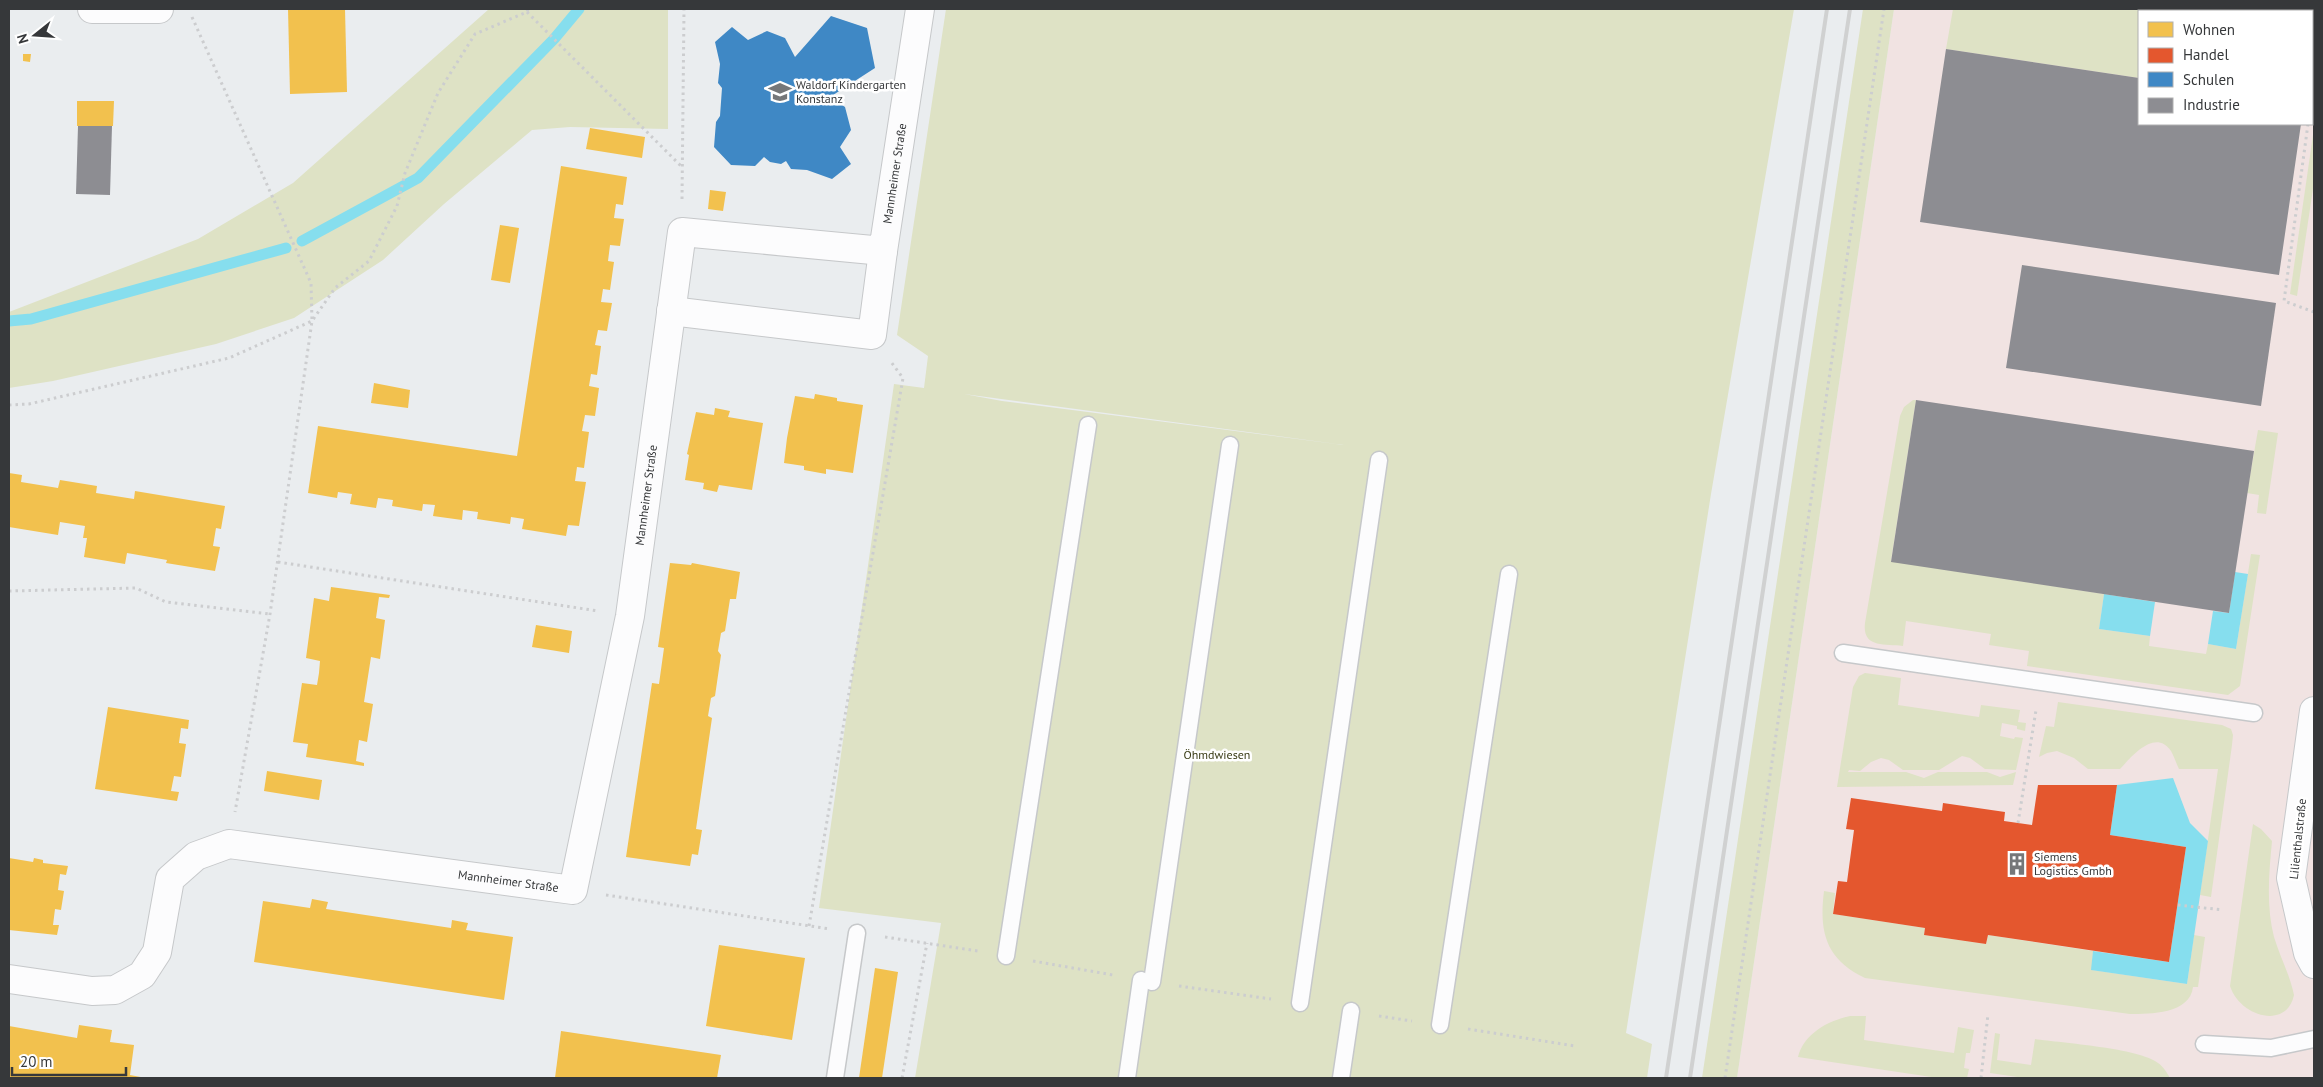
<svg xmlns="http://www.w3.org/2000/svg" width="2323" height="1087" font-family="'PT Sans',sans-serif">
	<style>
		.commercial { fill: #f1e3e2; fill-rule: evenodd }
		.green { fill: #dee2c5; fill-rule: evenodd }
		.water { fill: #86deee }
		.homes { fill: #f2c14e }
		.shops { fill: #e4572e }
		.schools { fill: #3f88c5 }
		.industry { fill: #8d8d92 }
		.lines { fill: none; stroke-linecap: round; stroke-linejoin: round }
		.stream { stroke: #86deee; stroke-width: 11 }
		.service-casing { stroke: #c6c8ca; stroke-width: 19 }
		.minor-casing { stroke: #c6c8ca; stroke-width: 30 }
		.path { stroke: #cccdcf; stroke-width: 3; stroke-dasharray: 2.5 4; stroke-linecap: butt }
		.service { stroke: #fcfcfd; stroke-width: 16 }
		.minor { stroke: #fcfcfd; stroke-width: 28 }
		.rail { stroke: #d0d1d1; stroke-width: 4 }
		.labels { text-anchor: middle; stroke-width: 5; stroke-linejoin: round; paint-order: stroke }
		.poi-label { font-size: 12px; fill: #36383a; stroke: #fff; text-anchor: start }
		.street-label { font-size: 12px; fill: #36383a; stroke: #fff }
		.park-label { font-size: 12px; fill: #3a3c16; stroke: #fff }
	</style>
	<rect width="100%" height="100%" fill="#eaedef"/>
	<path class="commercial" d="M1894,9H2314V1078H1737ZM2139,11H2312V124H2139Z"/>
	<g class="green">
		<path d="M489,9H668V129L570,127L532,130L444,204L383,260L294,318L216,344L53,381L9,388V312L198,239L293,183Z"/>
		<path d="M946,9H1794L1711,494L1626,1033L1652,1044L1647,1078H915L941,923L819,908L894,384L924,388L928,356L897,335ZM964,394L1344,445L1002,401Z"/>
		<path d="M1863,9H1894L1737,1078H1702Z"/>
		<path d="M1953,9H2305L2314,10L2312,38V11H2139V78L1946,49Z"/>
		<path d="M2314,128V182L2297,296L2290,294Z"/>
		<path d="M1913,400H1916L1891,561L2104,594L2099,629L2150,636L2149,646L2206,654L2208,644L2236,649L2251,554L2260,555L2240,686L2228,695L2027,666L2029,651L1989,645L1991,634L1906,621L1903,646C1884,644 1862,648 1865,623L1900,416L1904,407Z"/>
		<path d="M2258,430L2278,433L2266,514L2257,513L2259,495L2247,493Z"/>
		<path d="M1865,673L1901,678L1898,705L1979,717L1981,705L2020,710L2018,722L2026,723L2025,731L2017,729V726L2002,723L2000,736L2014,739L2015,737L2023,738L2016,770L1985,769L1970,758L1962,756L1939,770H1903L1889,760L1881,758L1871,762L1860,771L1849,770L1848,772H1906L1924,778L1938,772H1987L2000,777L2016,772L2013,785L1837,787L1853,687L1859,676Z"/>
		<path d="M2058,702L2222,725L2231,729L2233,735L2232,745L2211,897L2200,895L2218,769H2179C2176,763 2174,756 2171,751C2155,728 2132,756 2120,769H2088L2074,758L2057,751L2047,753L2039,757L2046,726L2054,727Z"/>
		<path d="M2253,824L2261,829L2272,841C2269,873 2266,905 2274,937C2280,957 2290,975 2294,995C2287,1030 2240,1017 2230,986Z"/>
		<path d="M1824,891L1835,893L1833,914L1925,928L1924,935L1986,944L1988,935L2093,951L2092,970L2187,984L2194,935L2205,937L2198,987H2193C2190,1014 2150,1014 2130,1014L1865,978C1825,959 1819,931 1824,891Z"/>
		<path d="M1850,1016H1866L1864,1040L1954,1053L1958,1027L1974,1030L1970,1053H1966L1964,1068L1969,1069L1967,1078H1938L1798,1057C1804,1034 1827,1021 1850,1016Z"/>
		<path d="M1995,1033L2000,1034L1997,1060L2031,1065L2035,1039C2062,1043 2139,1048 2158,1063C2163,1066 2167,1073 2170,1078H2024L1990,1073Z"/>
	</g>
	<g class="water">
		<path d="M2235,572L2248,574L2236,649L2208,644L2213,611L2229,613Z"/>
		<path d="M2104,594L2155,602L2150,636L2099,629Z"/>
		<path d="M2173,778L2190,823L2208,841L2187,984L2091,970L2093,951L2169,962L2186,847L2110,835L2117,785Z"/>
	</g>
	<g class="homes">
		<path d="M288,9H345L347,92L290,94Z"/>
		<path d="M23,54H31L30,62L23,61Z"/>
		<path d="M77,101H114L113,126H77Z"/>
		<path d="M590,128L645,137L642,158L586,149Z"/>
		<path d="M561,166L627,177L623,205L616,204L614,218L624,219L620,246L610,245L608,261L614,262L610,290L603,289L601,302L612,303L607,331L598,330L595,345L601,346L599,361L597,375L591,374L589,386L599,388L595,416L585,415L582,431L589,432L584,468L577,467L575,481L586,482L579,526L568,525L566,536L522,529L524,519L511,517L510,524L477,519L478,512L463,510L462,520L433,516L435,505L423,504L422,511L392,506L393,500L378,498L376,508L350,504L352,494L338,492L337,498L308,493L318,426L517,456Z"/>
		<path d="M710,190L726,192L723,211L708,209Z"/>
		<path d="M500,225L519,228L510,283L491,280Z"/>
		<path d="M374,383L410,390L408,408L371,403Z"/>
		<path d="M815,394L837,398V401L863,405L853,473L826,469V474L804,470V466L784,463L787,438L795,396L814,399Z"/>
		<path d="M715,408L730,411L728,417L763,423L752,490L719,485L717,492L703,489L704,483L685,480L689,455L687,454L696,412L714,415Z"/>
		<path d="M9,473L22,475L21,482L58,488L60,480L97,486L96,493L134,499L135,491L225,506L221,529L216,528L213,546L220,547L215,571L166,563L167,560L127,553L125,564L84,557L87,538H83L85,526L60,522L58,535L9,527Z"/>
		<path d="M670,563L691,565L692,563L740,572L736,599H730L725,631L721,633L718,651L721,655L715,696L711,698L708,716L712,718L696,829L702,830L698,855L692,854L690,866L626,857L652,683L659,684L664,648L658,647Z"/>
		<path d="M331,587L390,595L389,598L379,597L376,618L385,620L380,659L371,657L364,702L373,704L367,742L359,740L356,761L364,763V766L306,757L308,744L293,742L302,683L317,685L319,673L320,661L306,658L314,598L329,601Z"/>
		<path d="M536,625L572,631L569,653L532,647Z"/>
		<path d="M108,707L189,720L188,729L181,728L179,743L186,744L181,777L174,776L171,791L179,792L177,801L95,789Z"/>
		<path d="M267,771L322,780L319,800L264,791Z"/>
		<path d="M9,858L33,862L34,858L43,860V863L68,866L66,875L60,874L58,890L64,891L61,910L55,909L53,925H59L57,935L9,930Z"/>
		<path d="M312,899L328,902L326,909L451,928L452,920L468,923L466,930L513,937L504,1000L254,962L263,901L310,908Z"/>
		<path d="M719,945L805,958L792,1040L706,1026Z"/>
		<path d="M875,968L898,972L882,1078H859Z"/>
		<path d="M79,1025L112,1030L110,1042L134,1045L130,1075L146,1078H9V1026L77,1038Z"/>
		<path d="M561,1031L721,1055L717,1078H555Z"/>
	</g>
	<path class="shops" d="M2038,785H2117L2110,835L2186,847L2169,962L1988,935L1986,944L1924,935L1925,928L1833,914L1838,881L1847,882L1854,830L1846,829L1851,798L1942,811L1943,803L2005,812L2004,821L2032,825Z"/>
	<path class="schools" d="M831,16L867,28L875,68L830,97L845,107L851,130L840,147L851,164L832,179L807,170L791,169L786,161L781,164L770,162L764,157L755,166L731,165L714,147L716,122L720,116L722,88L718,83L720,64L715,42L732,27L748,40L767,31L785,38L795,57Z"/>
	<g class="industry">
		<path d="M1946,49L2139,78V124H2301L2279,275L1920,222Z"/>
		<path d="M78,126H112L110,195L76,194Z"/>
		<path d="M2022,265L2276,303L2261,406L2006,368Z"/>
		<path d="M1916,400L2254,451L2229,613L1891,562Z"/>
	</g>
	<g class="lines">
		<g class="stream">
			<path d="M302,241L418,178L554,39L579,9"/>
			<path d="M9,321L31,319L286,248"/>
		</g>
		<defs>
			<g id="service">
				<path d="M1843,653L2254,713"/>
				<path d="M1006,956L1088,425"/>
				<path d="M1152,982L1230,445"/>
				<path d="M1300,1003L1379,460"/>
				<path d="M1440,1025L1509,574"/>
				<path d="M2204,1044L2271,1048L2314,1039"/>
				<path d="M835,1078L857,933"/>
				<path d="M1127,1078L1141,980"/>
				<path d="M1341,1078L1351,1011"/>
			</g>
			<g id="minor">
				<path d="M92,9H159"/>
				<path d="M671,311L872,335L883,251"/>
				<path d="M2314,711L2291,878L2308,953L2314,964"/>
				<path id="s1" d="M9,979L92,991L115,990L142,975L157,952L170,879L196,856L229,844L573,890L630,616L682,232L883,251L920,9"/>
			</g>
		</defs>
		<use href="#service" class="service-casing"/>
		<use href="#minor" class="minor-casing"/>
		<g class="path">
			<path d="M527,12L682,167"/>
			<path d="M192,17L311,283L312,321L270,614L235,812"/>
			<path d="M2312,96L2314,78"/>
			<path d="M2308,124L2284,301L2314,312"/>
			<path d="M682,199L684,9"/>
			<path d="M9,405L29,404L229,358L312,321L335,288L369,261L397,206L405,173L438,93L475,34L527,12L528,9"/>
			<path d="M278,562L598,611"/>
			<path d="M9,591L136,588L166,602L270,614"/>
			<path d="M2018,823L2036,710"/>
			<path d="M606,895L830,929"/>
			<path d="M2178,905L2223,910"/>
			<path d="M809,926L903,378L891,362"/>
			<path d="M885,937L978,951"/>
			<path d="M1033,961L1113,975"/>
			<path d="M1179,986L1271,999"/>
			<path d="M1379,1016L1412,1021"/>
			<path d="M1468,1029L1575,1046"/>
			<path d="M902,1078L927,943"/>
			<path d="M1725,1078L1884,9"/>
			<path d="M1981,1078L1988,1014"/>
		</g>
		<use href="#service" class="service"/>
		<use href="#minor" class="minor"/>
		<g class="rail">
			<path d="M1666,1078L1827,9"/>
			<path d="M1690,1078L1850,9"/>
		</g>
	</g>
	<defs>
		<symbol id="school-bare" viewBox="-9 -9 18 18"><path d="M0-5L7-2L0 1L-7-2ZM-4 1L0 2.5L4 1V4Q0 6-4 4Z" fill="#757779" stroke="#fff" stroke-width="2.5" paint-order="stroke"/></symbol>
		<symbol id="building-bare" viewBox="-9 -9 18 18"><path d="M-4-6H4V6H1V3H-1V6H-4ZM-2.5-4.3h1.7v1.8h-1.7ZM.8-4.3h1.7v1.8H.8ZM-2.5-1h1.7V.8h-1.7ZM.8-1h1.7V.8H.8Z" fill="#757779" stroke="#fff" stroke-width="2.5" paint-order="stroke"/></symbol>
	</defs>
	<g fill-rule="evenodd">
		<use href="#school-bare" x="764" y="76" width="32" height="32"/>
		<use href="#building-bare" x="2001" y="848" width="32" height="32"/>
	</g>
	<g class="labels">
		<g class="poi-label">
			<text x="796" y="89">Waldorf Kindergarten<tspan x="796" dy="14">Konstanz</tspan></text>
			<text x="2034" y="861">Siemens<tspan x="2034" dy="14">Logistics Gmbh</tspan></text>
		</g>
		<g class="street-label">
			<text dy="4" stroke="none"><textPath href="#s1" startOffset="1604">Mannheimer Straße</textPath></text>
			<text dy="4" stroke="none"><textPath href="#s1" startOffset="1058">Mannheimer Straße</textPath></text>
			<text transform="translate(2298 839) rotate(-84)" y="4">Lilienthalstraße</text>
			<text dy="4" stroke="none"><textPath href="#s1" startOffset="591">Mannheimer Straße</textPath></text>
		</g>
		<g class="park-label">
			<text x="1217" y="759">Öhmdwiesen</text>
		</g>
	</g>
	<rect width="2323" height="1087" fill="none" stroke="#36383a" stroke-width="20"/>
	<rect x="2138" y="10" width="175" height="115" fill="#ffffff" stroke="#afafb0"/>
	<rect x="2148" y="22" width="25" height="15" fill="#f2c14e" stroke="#afafb0"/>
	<text x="2183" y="35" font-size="15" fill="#36383a">Wohnen</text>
	<rect x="2148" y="48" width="25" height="15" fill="#e4572e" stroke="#afafb0"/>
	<text x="2183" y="60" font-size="15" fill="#36383a">Handel</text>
	<rect x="2148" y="72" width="25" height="15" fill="#3f88c5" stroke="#afafb0"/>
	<text x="2183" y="85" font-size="15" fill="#36383a">Schulen</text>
	<rect x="2148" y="98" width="25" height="15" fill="#8d8d92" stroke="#afafb0"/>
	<text x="2183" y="110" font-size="15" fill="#36383a">Industrie</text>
	<g transform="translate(35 35) rotate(253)" stroke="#ffffff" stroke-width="4" paint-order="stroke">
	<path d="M0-4L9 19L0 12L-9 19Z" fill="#36383a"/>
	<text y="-8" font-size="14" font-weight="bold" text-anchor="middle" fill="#36383a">N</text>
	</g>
	<path d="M12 1067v8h114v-8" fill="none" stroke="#36383a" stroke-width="2.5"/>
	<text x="20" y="1067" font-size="15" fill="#36383a" stroke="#ffffff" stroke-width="4" paint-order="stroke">20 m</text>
</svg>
